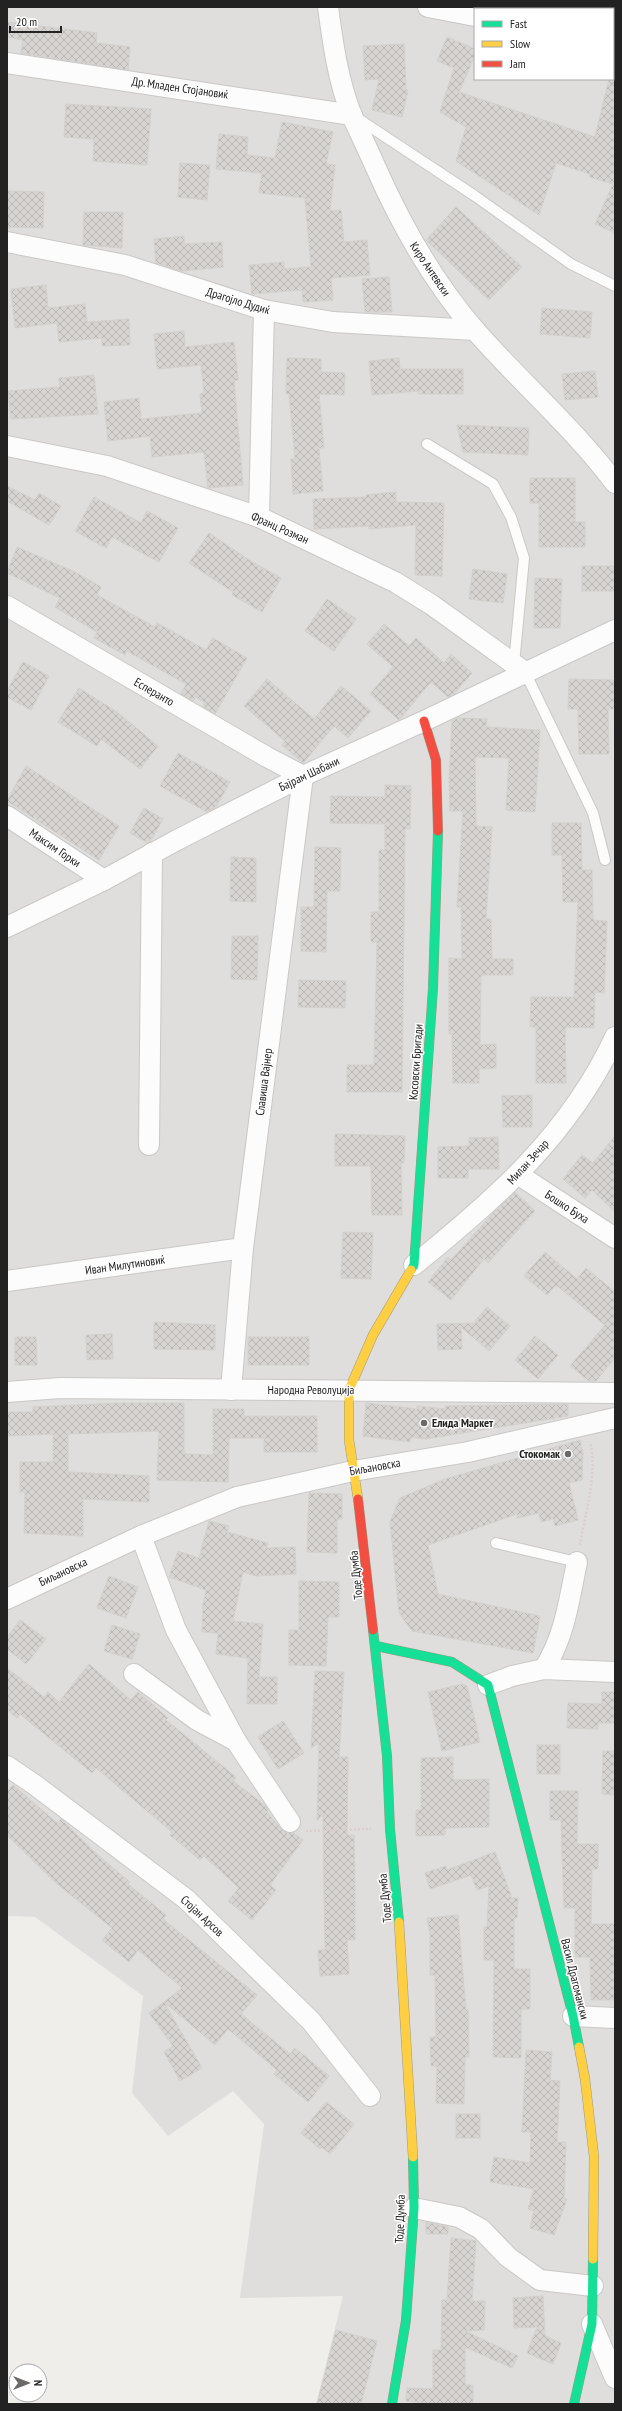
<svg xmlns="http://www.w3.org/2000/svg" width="622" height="2411" font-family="'PT Sans Narrow',sans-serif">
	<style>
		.residential { fill: #dfdedc; fill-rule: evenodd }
		.building { fill: url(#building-cross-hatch); stroke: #d3d0cc }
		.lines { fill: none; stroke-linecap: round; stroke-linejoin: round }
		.lane-casing { stroke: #c9c8c7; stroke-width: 12 }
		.street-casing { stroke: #c9c8c7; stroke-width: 22 }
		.fast-casing { stroke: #999a82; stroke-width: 10 }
		.slow-casing { stroke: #999a82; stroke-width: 10 }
		.jam-casing { stroke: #999a82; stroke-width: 10 }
		.path { stroke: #dccecd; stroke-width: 2.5; stroke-dasharray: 2 2; stroke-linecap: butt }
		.lane { stroke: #fdfcfc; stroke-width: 10 }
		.street { stroke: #fdfcfc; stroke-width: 20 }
		.fast { stroke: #16e098; stroke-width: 9 }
		.slow { stroke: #ffcf43; stroke-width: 9 }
		.jam { stroke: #f24e42; stroke-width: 9 }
		.poi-dot { fill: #6a6968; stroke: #fff; stroke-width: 1.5 }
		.labels { text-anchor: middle; stroke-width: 3; stroke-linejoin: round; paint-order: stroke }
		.street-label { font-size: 12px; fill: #222; stroke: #fff }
		.poi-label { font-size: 12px; font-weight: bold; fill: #222; stroke: #fff; text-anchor: start }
	</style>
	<defs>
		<pattern id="building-cross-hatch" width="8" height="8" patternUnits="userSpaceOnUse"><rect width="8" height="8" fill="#d7d4d2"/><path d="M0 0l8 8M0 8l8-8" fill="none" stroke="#b8b6b4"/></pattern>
	</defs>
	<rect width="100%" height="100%" fill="#f0eeeb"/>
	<path class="residential" d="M7,7H615V2404H316L343,2296L240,2298L264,2124L233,2091L168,2136L132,2093L143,1996L35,1917L7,1916ZM475,9H613V79H475Z"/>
	<g class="building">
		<path d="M7,22L97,33L96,43L130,47L128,70L21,53L23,40L7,37Z"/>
		<path d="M447,37L475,49V55L459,92L595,137L609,79H613V76H615V233L595,224L613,184L589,177L590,174L556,163L539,215L456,161L466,127L440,112L454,68L437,61Z"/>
		<path d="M404,44L406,90H408L402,117L372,110L379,79L365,80L363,46Z"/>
		<path d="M66,104L151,109L147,165L93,161L94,139L64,137Z"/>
		<path d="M282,122L333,132L326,164L335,165L330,211L341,210L344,242L367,240L370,275L331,278L333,300L303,302L302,290L252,294L249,265L284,262V269L311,267L305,198L259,193L262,173L216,169L219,134L248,137L247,155L275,158Z"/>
		<path d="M180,163L210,165L207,200L178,197Z"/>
		<path d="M7,191L44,192L43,228L7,227Z"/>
		<path d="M456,207L522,267L489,300L426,240Z"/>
		<path d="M84,212H123L122,248L83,245Z"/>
		<path d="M184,236V244L222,242L223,267L182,271L156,263L154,239Z"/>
		<path d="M389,277L392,312H365L362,279Z"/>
		<path d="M46,285L48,308L85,304L87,322L129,319L130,345L102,346V338L59,342L57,323L15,328L11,289Z"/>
		<path d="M542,308L592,312L590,338L540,334Z"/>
		<path d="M184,331L185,347L234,342L238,380L234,381L243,485L208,488L204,452L152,457L150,436L108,441L104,402L139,398L141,419L202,413L200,394L204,393L201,365L157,369L154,334Z"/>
		<path d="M287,358L321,359V372L345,373L344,395L319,394L324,448H319L323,491L293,494L291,459H295L289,394H286Z"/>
		<path d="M399,358L400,369H463V394H418V391L372,395L369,361Z"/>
		<path d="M595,371L598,397L565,400L562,374Z"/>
		<path d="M94,375L98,414L11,419L8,391L60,387L59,378Z"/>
		<path d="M457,425L529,428L528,455L463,452Z"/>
		<path d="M530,478H575V522H585V547H539V503H530Z"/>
		<path d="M7,486L35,500L39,493L61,506L49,525L7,501Z"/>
		<path d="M396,492V502L444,503L442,576L415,575L416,525L369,529V526L314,529L313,499L366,497V495Z"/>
		<path d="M94,497L141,523L147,511L178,528L159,562L112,537L106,548L75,531Z"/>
		<path d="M209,533L249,560L281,578L262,612L232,595L233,592L189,563Z"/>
		<path d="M17,547L75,572L101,587L97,595L155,627L157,623L206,650L213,638L247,658L215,714L203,707L205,703L196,697L193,701L181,694L186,684L127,651L125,655L94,638L97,632L55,607L60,598L7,573Z"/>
		<rect x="582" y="566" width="33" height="25"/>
		<path d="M473,569L507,574L503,603L469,599Z"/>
		<path d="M535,578L562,579L560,628H534Z"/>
		<path d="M327,599L356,619L334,651L305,631Z"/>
		<path d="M384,624L409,646L416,638L444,663L451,654L472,673L454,694L448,697L431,682L399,720L370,694L393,667L367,644Z"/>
		<path d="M23,662L49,676L31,710L7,697V691Z"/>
		<path d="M267,679L314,719L341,686L371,711L348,738L334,726L303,763L282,745L285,741L244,706Z"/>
		<path d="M569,679L615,680V709H608L609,754H579L578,709H568Z"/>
		<path d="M79,688L117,712L158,746L140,769L101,739L97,746L58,722Z"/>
		<path d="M458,718L487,719L486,727L540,730L535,812L506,810L509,758L475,757L476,826L492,827L486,919H491L492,959H513V975H481L480,1045L496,1044V1068L479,1069V1083H453L452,1034H449V958L462,959L461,907H457L463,811H450L449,780L452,721Z"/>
		<path d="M178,753L230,782L216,807L207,812L160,786Z"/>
		<path d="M26,766L119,826L99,860L7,801Z"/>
		<path d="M385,785L411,786L410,829H405L402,1092H347V1065H374L377,942H371V912H379V850H385V824L330,823L331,796L385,797Z"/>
		<path d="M144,808L163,819L150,842L148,843L130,833Z"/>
		<path d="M552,823H581L582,870H592L593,920L607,921L604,993L595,992L594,1028L565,1027L566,1083H536V1027H530L531,997H574L578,902H563L562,855H552Z"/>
		<path d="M315,847L341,848L340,891H327L326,952L301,951V907H314Z"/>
		<path d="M231,857L256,858V902L230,901Z"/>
		<path d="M232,936H258L257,980L231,979Z"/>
		<path d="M299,980L346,981L345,1008L298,1007Z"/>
		<path d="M532,1095V1127H503L502,1096Z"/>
		<path d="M335,1134L405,1136L404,1163H401L402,1215H372L371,1166H335Z"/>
		<path d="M615,1136V1212L592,1190L585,1198L563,1179L582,1155L593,1163Z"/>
		<path d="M498,1137L499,1169H468V1178H438V1147L469,1146V1138Z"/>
		<path d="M515,1192L535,1211L488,1263L484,1259L451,1300L428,1282L448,1257L451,1260L494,1212Z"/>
		<path d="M343,1232L373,1233L371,1279L341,1278Z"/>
		<path d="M545,1252L577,1279L586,1268L615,1292V1358L596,1381H589L570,1366L605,1325L556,1285L547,1295L524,1276Z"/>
		<path d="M487,1307L510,1326L489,1351L461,1327L462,1349L438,1350L437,1324L478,1323L475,1321Z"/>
		<path d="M154,1322L215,1325V1350L154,1349Z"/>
		<path d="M112,1334L113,1359L87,1360L86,1335Z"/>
		<path d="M535,1336L558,1355L538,1379L515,1360Z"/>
		<path d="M15,1337H36L37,1365H15Z"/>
		<rect x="248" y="1337" width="61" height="28"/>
		<path d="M118,1403H184V1454L213,1455V1409H244V1416H317V1452H264V1438H229L228,1482L157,1480L159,1431L68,1434V1472L149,1476V1502L83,1499V1536L24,1533L25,1492H20V1462H53V1434L7,1436V1412H33V1407Z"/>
		<path d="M366,1403L417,1409V1406L445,1409V1406L568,1404V1416L426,1439L411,1437L410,1442L363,1436Z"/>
		<path d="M580,1440L583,1453L582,1480L569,1483L578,1520L555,1526L553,1519L541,1522L539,1513L517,1518V1514L428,1545L438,1594L540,1616L533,1653L412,1631L399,1613L390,1522L400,1498L445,1479Z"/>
		<path d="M309,1493L342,1494V1519H337V1553L307,1552Z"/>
		<path d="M209,1521L229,1526L227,1532L268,1543L266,1548L295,1547L296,1574L256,1576L243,1572L233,1621L263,1624L259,1677H277V1704H247L248,1658L216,1654L218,1633L202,1632L203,1604L206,1590L169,1577L178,1551L199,1558Z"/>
		<path d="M109,1576L138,1587L126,1618L97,1608Z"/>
		<path d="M299,1581L339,1582V1617H328L326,1666L289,1665V1630H299Z"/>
		<path d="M20,1620L46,1639L26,1664L7,1649V1637Z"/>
		<path d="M112,1625L140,1634L132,1659L104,1651Z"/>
		<path d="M89,1664L131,1700L138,1692L168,1718L166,1720L236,1777L233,1781L265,1805L268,1810L267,1812L281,1829L285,1832L294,1833L303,1840L270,1885L276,1890L252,1920L228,1901L239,1888L204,1856L200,1860L170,1835L172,1832L96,1768L92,1773L20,1714L17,1718L7,1710V1668L44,1697L48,1692L59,1702Z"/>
		<path d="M315,1671L344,1672L339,1757H348L347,1835H354L355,1886V1940H347L349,1974L320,1976L318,1950H325L324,1890L323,1813L317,1821L319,1743L311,1748Z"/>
		<path d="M463,1684L467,1686L480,1742L442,1751L428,1692Z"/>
		<path d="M602,1692H615V1723H598V1729L567,1728L568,1703L602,1704Z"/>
		<path d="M283,1721L304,1753L278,1769L258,1737Z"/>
		<rect x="537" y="1745" width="23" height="29"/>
		<path d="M603,1751H615V1795L602,1794Z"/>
		<path d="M453,1757V1780L489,1779V1827L445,1828V1835L416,1836V1810H421V1758Z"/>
		<path d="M13,1785L57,1823L61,1819L62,1820L100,1857L130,1882L128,1884L166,1915L163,1919L257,1995L241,2014L290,2054L295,2048L329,2076L308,2102L274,2074L277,2070L228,2029L215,2045L164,2002L182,1988L138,1950L129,1962L102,1940L112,1928L56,1883L7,1835V1792Z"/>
		<path d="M550,1791H578L577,1844H598V1869H592L591,1924H615V2000H591L590,1957H575V1908H564L561,1820H550Z"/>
		<path d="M495,1852L512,1898H518L517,1918H514V1969H530V2009H521V2058L493,2057L494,1960H484V1927H487L489,1886L477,1890L471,1875L430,1889L425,1873L446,1866L447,1870Z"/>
		<path d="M458,1915L466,2010H468L469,2057H465L464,2104L436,2103L437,2066H431L430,2037H436L435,1975H430V1934L427,1918Z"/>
		<path d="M164,2002L202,2068L180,2081L164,2052L173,2046L149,2013Z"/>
		<path d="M526,2050L552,2052L550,2080L560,2081L557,2142H566L564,2198L567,2199L554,2235L530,2228L534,2211L528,2209L534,2189L490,2182L494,2157L530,2163L531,2132H522Z"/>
		<path d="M326,2102L354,2124L330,2154L322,2147L320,2149L301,2133Z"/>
		<rect x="456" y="2114" width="24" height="24"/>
		<path d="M426,2222L448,2227V2234H426Z"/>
		<path d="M451,2238L476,2241L472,2301H485L484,2330L465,2331L518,2356L512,2368L465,2347V2385H473V2404H436L406,2401L407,2388L433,2389V2350H441L442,2300H447Z"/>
		<path d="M543,2296L545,2336L561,2343L553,2364L527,2353L537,2327L514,2328L513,2298Z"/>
		<path d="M336,2330L377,2341L361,2404H317Z"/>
	</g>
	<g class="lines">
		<defs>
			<g id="lane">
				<path d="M357,118L475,196L571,264L615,286"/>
				<path d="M427,444L493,484L511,517L524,558L514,664"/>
				<path d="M525,672L593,813L605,860"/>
				<path d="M496,1543L577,1562"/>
			</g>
			<g id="street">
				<path d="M328,7C333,44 338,81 352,116C360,133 368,150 376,168C402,227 432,280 474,329C520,382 573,427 615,483"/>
				<path d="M428,7L475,16"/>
				<path d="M528,9L529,7"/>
				<path d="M613,45H615"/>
				<path d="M7,63L352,115"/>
				<path d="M7,242L125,265L264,310L333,322L475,330"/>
				<path d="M7,446L107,466L259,517L395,582L432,605L525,672"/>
				<path d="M259,517L264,310"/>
				<path d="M7,606L267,757L303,776"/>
				<path d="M7,816L104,880"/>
				<path d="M7,927L104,880L177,840L303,776L424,721L615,630"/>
				<path d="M149,1145L152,853"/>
				<path d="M519,1175L615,1238"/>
				<path d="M414,1265C496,1199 570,1134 615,1037"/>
				<path d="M7,1281L243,1248"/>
				<path d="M231,1390L243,1248L303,776"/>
				<path d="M7,1392L60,1388L615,1393"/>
				<path d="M141,1536L176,1630L236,1741L290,1822"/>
				<path d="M7,1599L141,1536L237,1497L353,1471L468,1452L615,1418"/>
				<path d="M544,1669C565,1636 569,1600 577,1562"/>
				<path d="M134,1674L197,1720L236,1741"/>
				<path d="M488,1685L512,1676L544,1669L615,1672"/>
				<path d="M7,1766L35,1785L186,1899L311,2021L370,2096"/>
				<path d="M573,2016L615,2018"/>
				<path d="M414,2208L459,2217L481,2229L508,2257L540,2280L593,2286"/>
				<path d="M592,2324L615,2378"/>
			</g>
			<g id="fast">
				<path d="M411,1270L414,1265L433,988L438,831"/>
				<path d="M373,1630L387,1756L390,1829L399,1922"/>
				<path d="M376,1646L452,1662L488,1685L573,2016L579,2047"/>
				<path d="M392,2404L406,2320L414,2208L413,2157"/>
				<path d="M574,2404L592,2324L593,2259"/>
			</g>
			<g id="slow">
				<path d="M358,1499L349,1440V1390L373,1335L411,1270"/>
				<path d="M399,1922L413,2157"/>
				<path d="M579,2047L585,2079L594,2157L593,2259"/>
			</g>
			<g id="jam">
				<path d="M424,721L436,760L438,831"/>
				<path d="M358,1499L373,1630"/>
			</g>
		</defs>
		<use href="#lane" class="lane-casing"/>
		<use href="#street" class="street-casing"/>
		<use href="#fast" class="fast-casing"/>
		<use href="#slow" class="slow-casing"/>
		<use href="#jam" class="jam-casing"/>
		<g class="path">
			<path d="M580,1545C585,1513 598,1474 590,1442"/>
			<path d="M306,1831L371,1829"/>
		</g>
		<use href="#lane" class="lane"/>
		<use href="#street" class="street"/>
		<use href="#fast" class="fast"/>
		<use href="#slow" class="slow"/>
		<use href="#jam" class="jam"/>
	</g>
	<g class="poi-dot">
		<circle cx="424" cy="1423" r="4"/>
		<circle cx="568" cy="1454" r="4"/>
	</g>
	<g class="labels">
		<g class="street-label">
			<text transform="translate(180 88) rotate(8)" y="4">Др. Младен Стојановиќ</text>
			<text transform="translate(430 269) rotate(56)" y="4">Киро Антевски</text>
			<text transform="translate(238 301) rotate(17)" y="4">Драгојло Дудиќ</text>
			<text transform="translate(280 528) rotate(24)" y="4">Франц Розман</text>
			<text transform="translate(154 692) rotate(30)" y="4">Есперанто</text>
			<text transform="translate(309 774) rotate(-25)" y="4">Бајрам Шабани</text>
			<text transform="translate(55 848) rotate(34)" y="4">Максим Горки</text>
			<text transform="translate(416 1062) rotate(-86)" y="4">Косовски Бригади</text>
			<text transform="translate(264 1082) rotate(-83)" y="4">Славиша Вајнер</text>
			<text transform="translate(528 1162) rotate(-48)" y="4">Милан Зечар</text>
			<text transform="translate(567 1207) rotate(33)" y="4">Бошко Буха</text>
			<text transform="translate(125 1265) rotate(-8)" y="4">Иван Милутиновиќ</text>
			<text x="311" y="1394">Народна Револуција</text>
			<text transform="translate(375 1467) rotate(-10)" y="4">Биљановска</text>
			<text transform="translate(63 1572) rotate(-25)" y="4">Биљановска</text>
			<text transform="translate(356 1575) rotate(-96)" y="4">Тоде Думба</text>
			<text transform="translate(385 1898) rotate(-96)" y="4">Тоде Думба</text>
			<text transform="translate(202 1916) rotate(43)" y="4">Стојан Арсов</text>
			<text transform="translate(575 1979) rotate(76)" y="4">Васил Драгомански</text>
			<text transform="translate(400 2219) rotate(-88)" y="4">Тоде Думба</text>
		</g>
		<g class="poi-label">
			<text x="432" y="1427">Елида Маркет</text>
			<text x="560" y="1458" text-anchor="end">Стокомак</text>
		</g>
	</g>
	<rect width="622" height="2411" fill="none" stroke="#222222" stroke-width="16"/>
	<rect x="474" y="8" width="140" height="72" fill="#ffffff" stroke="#a7a7a7"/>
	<rect x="482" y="21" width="20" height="6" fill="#16e098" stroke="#a7a7a7"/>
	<text x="510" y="28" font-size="12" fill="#222222">Fast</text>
	<rect x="482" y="41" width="20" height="6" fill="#ffcf43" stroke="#a7a7a7"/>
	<text x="510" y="48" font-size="12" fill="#222222">Slow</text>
	<rect x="482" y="61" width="20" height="6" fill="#f24e42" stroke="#a7a7a7"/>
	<text x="510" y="68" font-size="12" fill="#222222">Jam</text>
	<g transform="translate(28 2383) rotate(90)"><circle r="19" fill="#ffffff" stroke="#a7a7a7"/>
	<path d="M0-3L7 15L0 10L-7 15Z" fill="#6a6968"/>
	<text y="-6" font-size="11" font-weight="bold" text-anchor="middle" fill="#222222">N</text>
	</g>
	<path d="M10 26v6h51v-6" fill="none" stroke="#222222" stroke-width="2"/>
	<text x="16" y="26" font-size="12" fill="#222222" stroke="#ffffff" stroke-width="3" paint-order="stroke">20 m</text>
</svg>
